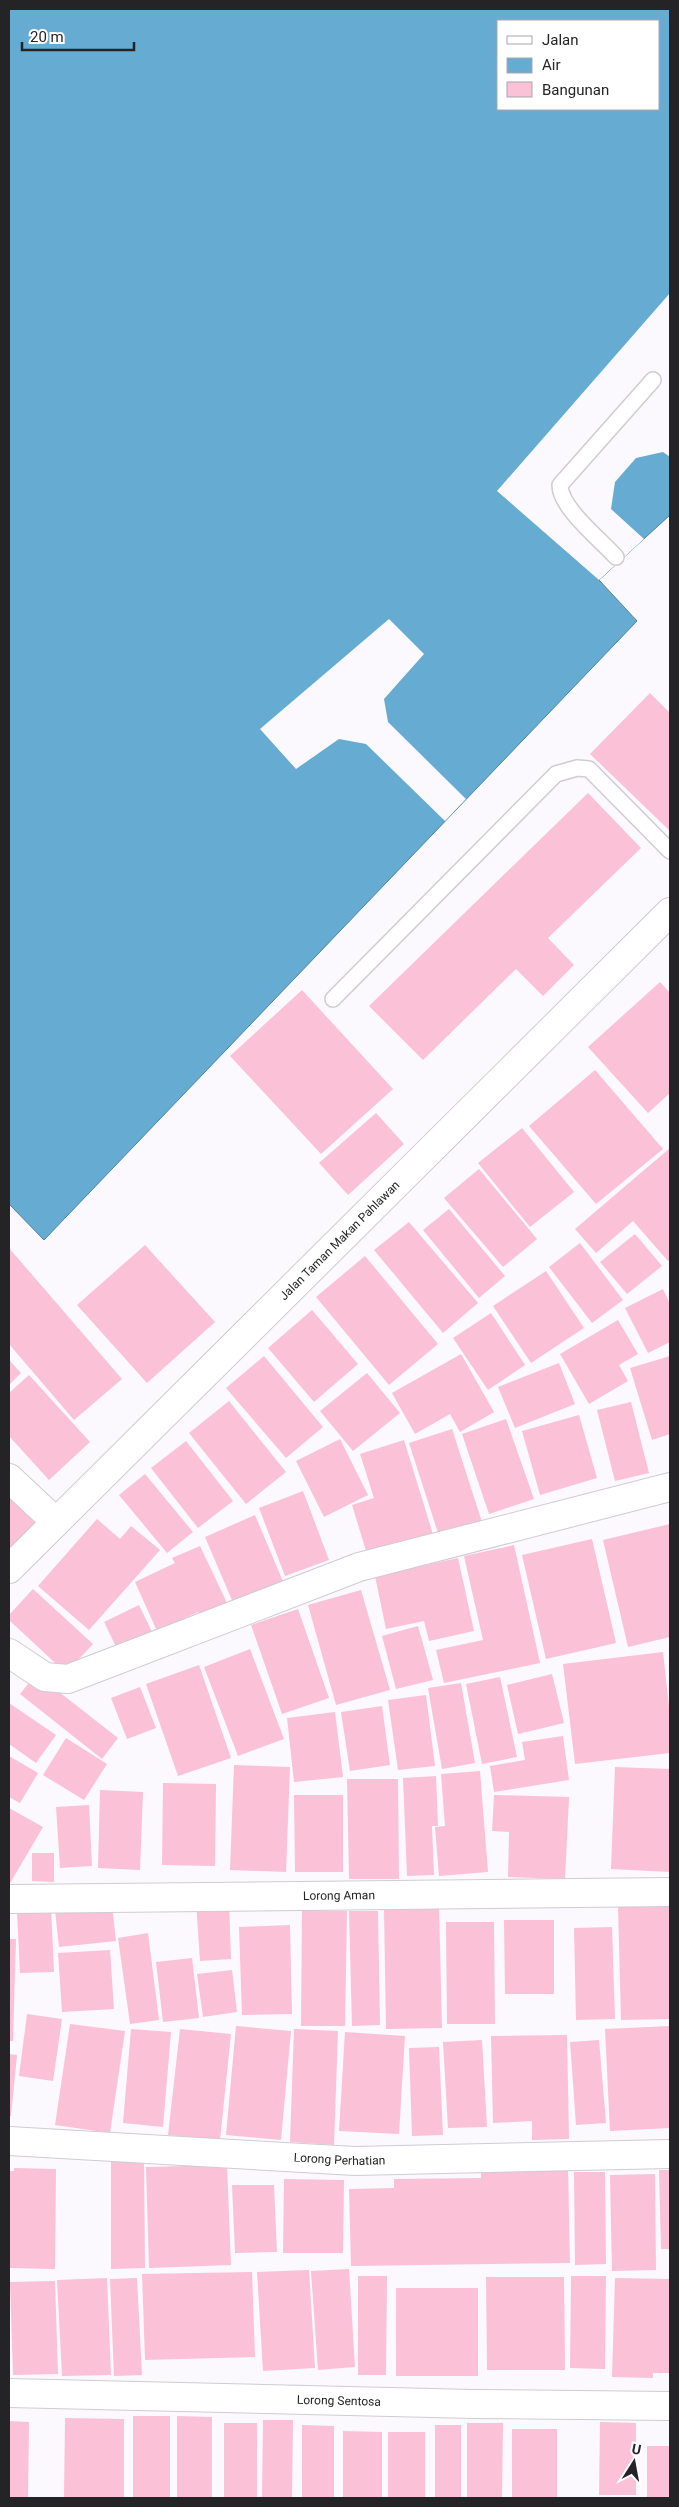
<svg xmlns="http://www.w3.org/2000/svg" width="679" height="2507" font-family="Roboto,sans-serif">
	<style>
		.water { fill: #66acd2; stroke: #52839e; fill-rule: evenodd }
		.pier { fill: #fbf8fe }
		.building { fill: #fbc1d6 }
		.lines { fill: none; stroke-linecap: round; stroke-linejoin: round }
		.service-casing { stroke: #d0ccd2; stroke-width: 18 }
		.minor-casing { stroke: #d0ccd2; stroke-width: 30 }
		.service { stroke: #fff; stroke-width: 15 }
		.minor { stroke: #fff; stroke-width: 28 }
		.labels { text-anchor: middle; stroke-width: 4; stroke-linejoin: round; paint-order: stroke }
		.street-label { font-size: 12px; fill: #242325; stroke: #fff }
	</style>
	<rect width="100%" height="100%" fill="#fbf8fe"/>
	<path class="water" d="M9,9H670V515L599,580L637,621L44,1240L9,1204ZM498,21H658V109H498Z"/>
	<g class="pier">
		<path d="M670,293V457L663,452L636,458L615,482L611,509L644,539L599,580L497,491Z"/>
		<path d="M389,619L424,654L384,699L388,722L466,799L445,821L366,744L339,739L296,769L260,729Z"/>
	</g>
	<g class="building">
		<path d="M650,693L670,713V831L590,754Z"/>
		<path d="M588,793L641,848L548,938L574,965L543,996L516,969L423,1060L369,1006Z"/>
		<path d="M660,982L670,993V1093L648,1113L588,1047Z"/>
		<path d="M302,990L393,1089L321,1154L230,1056Z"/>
		<path d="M595,1070L663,1149L596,1204L529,1126Z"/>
		<path d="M376,1113L404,1144L348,1195L319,1163Z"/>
		<path d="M522,1128L574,1192L530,1227L478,1163Z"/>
		<path d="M670,1148V1259L668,1261L633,1221L596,1253L575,1229Z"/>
		<path d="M479,1169L537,1239L503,1267L444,1198Z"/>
		<path d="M449,1209L505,1276L479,1298L423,1230Z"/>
		<path d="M409,1222L478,1303L443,1333L374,1250Z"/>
		<path d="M635,1234L662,1266L627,1294L600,1262Z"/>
		<path d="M580,1243L623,1300L592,1323L549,1267Z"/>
		<path d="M145,1245L215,1322L147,1383L77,1305Z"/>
		<path d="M9,1248L122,1379L74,1420L9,1344Z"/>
		<path d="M365,1256L438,1344L389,1385L316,1297Z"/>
		<path d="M546,1271L584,1328L531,1363L493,1306Z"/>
		<path d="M663,1289L670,1304V1342L648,1353L625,1308Z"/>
		<path d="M312,1310L358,1364L314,1402L268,1348Z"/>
		<path d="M491,1313L525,1365L488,1390L453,1338Z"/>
		<path d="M618,1320L638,1354L619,1365L628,1381L589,1404L560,1354Z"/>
		<path d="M461,1354L494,1412L460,1432L450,1414L415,1434L392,1393Z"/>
		<path d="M264,1356L323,1427L286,1458L226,1388Z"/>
		<path d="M670,1356V1434L652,1440L630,1368Z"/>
		<path d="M9,1360L21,1373L9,1385Z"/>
		<path d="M559,1363L575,1404L515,1428L498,1387Z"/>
		<path d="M367,1373L400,1413L353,1451L320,1411Z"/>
		<path d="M29,1375L90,1442L49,1480L9,1436V1393Z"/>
		<path d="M229,1401L286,1472L246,1504L189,1433Z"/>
		<path d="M631,1402L649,1473L615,1481L597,1410Z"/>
		<path d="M579,1415L597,1478L540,1495L522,1431Z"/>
		<path d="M506,1419L534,1499L489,1514L462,1434Z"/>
		<path d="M452,1429L482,1522L439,1536L409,1443Z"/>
		<path d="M340,1439L368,1495L324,1517L296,1461Z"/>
		<path d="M404,1440L435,1541L367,1554L352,1505L374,1498L360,1454Z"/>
		<path d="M186,1441L233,1501L198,1528L151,1468Z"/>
		<path d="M145,1474L193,1532L167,1553L119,1495Z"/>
		<path d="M9,1486L43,1520L9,1553Z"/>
		<path d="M303,1491L329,1560L285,1576L259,1508Z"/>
		<path d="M255,1515L284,1584L234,1605L205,1537Z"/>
		<path d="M97,1519L120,1539L131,1526L160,1550L89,1630L38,1586Z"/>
		<path d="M670,1524V1637L628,1647L603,1540Z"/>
		<path d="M592,1539L616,1643L546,1659L522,1555Z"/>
		<path d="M514,1545L540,1663L444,1683L436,1650L483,1640L464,1556Z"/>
		<path d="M200,1546L227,1603L199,1616L198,1612L157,1631L135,1582L175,1563L172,1558Z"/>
		<path d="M458,1558L474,1631L429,1641L424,1621L386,1629L375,1576Z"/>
		<path d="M33,1589L93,1644L66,1673L9,1620V1615Z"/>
		<path d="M361,1590L390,1690L336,1705L308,1605Z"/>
		<path d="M139,1605L155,1638L120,1655L104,1622Z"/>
		<path d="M298,1609L329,1698L282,1714L251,1625Z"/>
		<path d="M418,1626L433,1680L396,1689L382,1636Z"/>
		<path d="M250,1649L284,1739L238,1756L204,1667Z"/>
		<path d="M663,1652L670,1716V1753L575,1764L563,1664Z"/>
		<path d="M199,1665L231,1758L178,1776L146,1684Z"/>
		<path d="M36,1674L118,1738L102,1759L20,1694Z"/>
		<path d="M552,1674L564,1723L518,1734L507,1685Z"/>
		<path d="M500,1677L517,1757L482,1764L466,1684Z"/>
		<path d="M461,1683L475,1763L442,1769L428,1688Z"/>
		<path d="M140,1687L156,1728L127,1739L111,1698Z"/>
		<path d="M426,1695L435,1766L398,1770L388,1700Z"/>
		<path d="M9,1703L56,1735L36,1763L9,1744Z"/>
		<path d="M382,1706L390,1765L350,1771L341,1712Z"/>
		<path d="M335,1712L343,1777L294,1782L287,1718Z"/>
		<path d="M563,1736L569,1780L494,1792L490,1766L525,1760L522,1742Z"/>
		<path d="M66,1738L107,1764L84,1800L43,1775Z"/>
		<path d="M9,1756L38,1773L20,1803L9,1797Z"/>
		<path d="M234,1765L290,1767L286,1872L230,1870Z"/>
		<path d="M615,1767L670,1769V1872L611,1869Z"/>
		<path d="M480,1771L488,1872L439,1876L435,1827L445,1826L441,1774Z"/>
		<path d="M436,1776L438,1826H432L434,1875L407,1876L403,1778Z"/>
		<path d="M347,1779H398L399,1879H349Z"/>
		<path d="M163,1783L216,1784L215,1866L162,1865Z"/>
		<path d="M100,1790L143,1792L140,1870L98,1868Z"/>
		<path d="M294,1795H343V1872H295Z"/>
		<path d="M494,1795L569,1797L565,1879L508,1877L509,1832L492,1831Z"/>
		<path d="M89,1805L92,1866L60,1868L56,1807Z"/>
		<path d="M9,1808L43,1827L9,1885Z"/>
		<path d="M32,1853H54V1882L32,1881Z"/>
		<path d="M229,1901L231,1959L200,1961L196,1902Z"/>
		<path d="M112,1905L116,1941L59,1947L55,1910Z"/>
		<path d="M670,1906V2019L621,2020L618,1907Z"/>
		<path d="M439,1908L442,2028L386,2029L384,1910Z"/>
		<path d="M51,1909L54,1972L20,1973L17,1911Z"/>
		<path d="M302,1910L347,1911L345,2026H301Z"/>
		<path d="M349,1911H378L380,2025L352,2026Z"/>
		<path d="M504,1920H554V1994H505Z"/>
		<path d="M446,1922H494L495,2024H447Z"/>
		<path d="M290,1925L292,2014L242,2015L239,1927Z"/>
		<path d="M612,1927L615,2019L576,2020L574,1928Z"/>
		<path d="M148,1933L159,2020L130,2024L118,1938Z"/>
		<path d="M9,1939H16L13,2041H9Z"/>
		<path d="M110,1950L114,2009L62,2012L58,1953Z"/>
		<path d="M192,1958L199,2018L163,2022L156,1962Z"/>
		<path d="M232,1970L237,2012L203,2017L197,1974Z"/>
		<path d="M27,2014L62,2019L53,2081L19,2076Z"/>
		<path d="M70,2024L125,2031L110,2133L55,2125Z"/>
		<path d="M236,2026L291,2031L281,2140L226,2135Z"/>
		<path d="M670,2026V2128L610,2131L605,2029Z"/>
		<path d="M131,2029L171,2032L163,2127L123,2123Z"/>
		<path d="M180,2029L231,2034L220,2140L168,2135Z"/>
		<path d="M294,2029L338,2031L334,2145L290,2142Z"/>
		<path d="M345,2032L405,2036L399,2134L339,2131Z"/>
		<path d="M567,2035L569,2139L532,2140V2121L493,2123L491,2036Z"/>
		<path d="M482,2040L487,2127L448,2128L443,2042Z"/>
		<path d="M599,2040L606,2123L576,2125L570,2042Z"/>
		<path d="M439,2047L443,2135L412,2136L409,2048Z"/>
		<path d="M9,2054L17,2055L11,2116H9Z"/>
		<path d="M111,2161H144L145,2268L111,2269Z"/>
		<path d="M227,2165L231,2265L149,2268L146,2167Z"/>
		<path d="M14,2168L56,2169L55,2269L9,2268V2171H14Z"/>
		<path d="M568,2168L570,2263L351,2266L349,2189L394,2188V2179L481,2178V2169Z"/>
		<path d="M659,2170H670V2249H661Z"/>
		<path d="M574,2172H605L606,2264L575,2265Z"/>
		<path d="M655,2174L656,2270L612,2271L610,2175Z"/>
		<path d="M284,2179L344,2180L343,2253H283Z"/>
		<path d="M232,2185H274L277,2252L235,2253Z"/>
		<path d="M349,2269L355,2367L318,2370L311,2271Z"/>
		<path d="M309,2270L315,2368L263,2371L257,2272Z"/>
		<path d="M252,2272L255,2357L145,2360L142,2274Z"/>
		<path d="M358,2276H387L386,2375H358Z"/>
		<path d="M571,2276H606L605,2369L570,2368Z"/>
		<path d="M486,2277H564L565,2370H487Z"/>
		<path d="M107,2278L111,2375L62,2376L57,2280Z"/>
		<path d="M137,2278L142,2375L114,2376L110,2279Z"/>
		<path d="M615,2278L670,2279V2373H653V2378L612,2377Z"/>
		<path d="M55,2281L58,2374L13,2375L10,2282Z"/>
		<rect x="396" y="2288" width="82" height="88"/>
		<rect x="133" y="2416" width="37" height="82"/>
		<path d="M177,2416L212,2417V2498H177Z"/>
		<path d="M65,2418L124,2419V2498H64Z"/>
		<path d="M263,2420H293L292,2498H262Z"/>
		<path d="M9,2421L29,2422L28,2498H9Z"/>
		<path d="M600,2422L636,2423V2495H599Z"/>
		<rect x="224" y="2423" width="33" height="75"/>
		<path d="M467,2423H503L502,2498H467Z"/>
		<path d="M302,2425L334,2426V2498H302Z"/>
		<rect x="435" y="2425" width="26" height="73"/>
		<rect x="512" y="2429" width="45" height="69"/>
		<path d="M343,2431L382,2432V2498H343Z"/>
		<rect x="388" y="2432" width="37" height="66"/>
		<rect x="647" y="2446" width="23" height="52"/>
	</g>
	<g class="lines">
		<defs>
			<g id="service">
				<path d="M616,557C600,539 560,508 560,485L653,380"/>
				<path d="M333,999L556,774L577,768L589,769L670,851"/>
			</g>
			<g id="minor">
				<path d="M9,1478L56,1522"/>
				<path id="s1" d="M9,1569L670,912"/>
				<path d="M9,1653L45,1677L68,1679L359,1567L670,1487"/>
				<path id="s2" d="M9,1899L670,1892"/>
				<path id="s3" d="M9,2141L355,2161L670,2154"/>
				<path id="s4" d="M9,2393L474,2404L670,2406"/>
			</g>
		</defs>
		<use href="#service" class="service-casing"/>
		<use href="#minor" class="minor-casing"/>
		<use href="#service" class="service"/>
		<use href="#minor" class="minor"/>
	</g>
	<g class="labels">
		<g class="street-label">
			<text dy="4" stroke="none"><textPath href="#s1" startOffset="466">Jalan Taman Makan Pahlawan</textPath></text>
			<text dy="4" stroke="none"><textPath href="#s2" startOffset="330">Lorong Aman</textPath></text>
			<text dy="4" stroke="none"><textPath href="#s3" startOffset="331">Lorong Perhatian</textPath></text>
			<text dy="4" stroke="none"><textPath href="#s4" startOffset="330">Lorong Sentosa</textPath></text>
		</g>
	</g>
	<rect width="679" height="2507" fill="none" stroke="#242325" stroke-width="20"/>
	<rect x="497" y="20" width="162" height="90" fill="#ffffff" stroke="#a7a7a8"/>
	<rect x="507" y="36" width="25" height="8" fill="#ffffff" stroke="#a7a7a8"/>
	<text x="542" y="45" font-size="15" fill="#242325">Jalan</text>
	<rect x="507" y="58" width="25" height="15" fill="#66acd2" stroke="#a7a7a8"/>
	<text x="542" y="70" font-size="15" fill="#242325">Air</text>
	<rect x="507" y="82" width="25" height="15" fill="#fbc1d6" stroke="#a7a7a8"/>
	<text x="542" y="95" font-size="15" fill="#242325">Bangunan</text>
	<g transform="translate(634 2462) rotate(11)" stroke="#ffffff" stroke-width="4" paint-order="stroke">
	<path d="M0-4L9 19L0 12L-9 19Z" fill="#242325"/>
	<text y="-8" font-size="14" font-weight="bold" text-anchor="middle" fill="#242325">U</text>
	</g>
	<path d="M22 42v8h112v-8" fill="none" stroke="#242325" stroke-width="2.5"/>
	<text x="30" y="42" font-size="15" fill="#242325" stroke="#ffffff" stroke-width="4" paint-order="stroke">20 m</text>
</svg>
